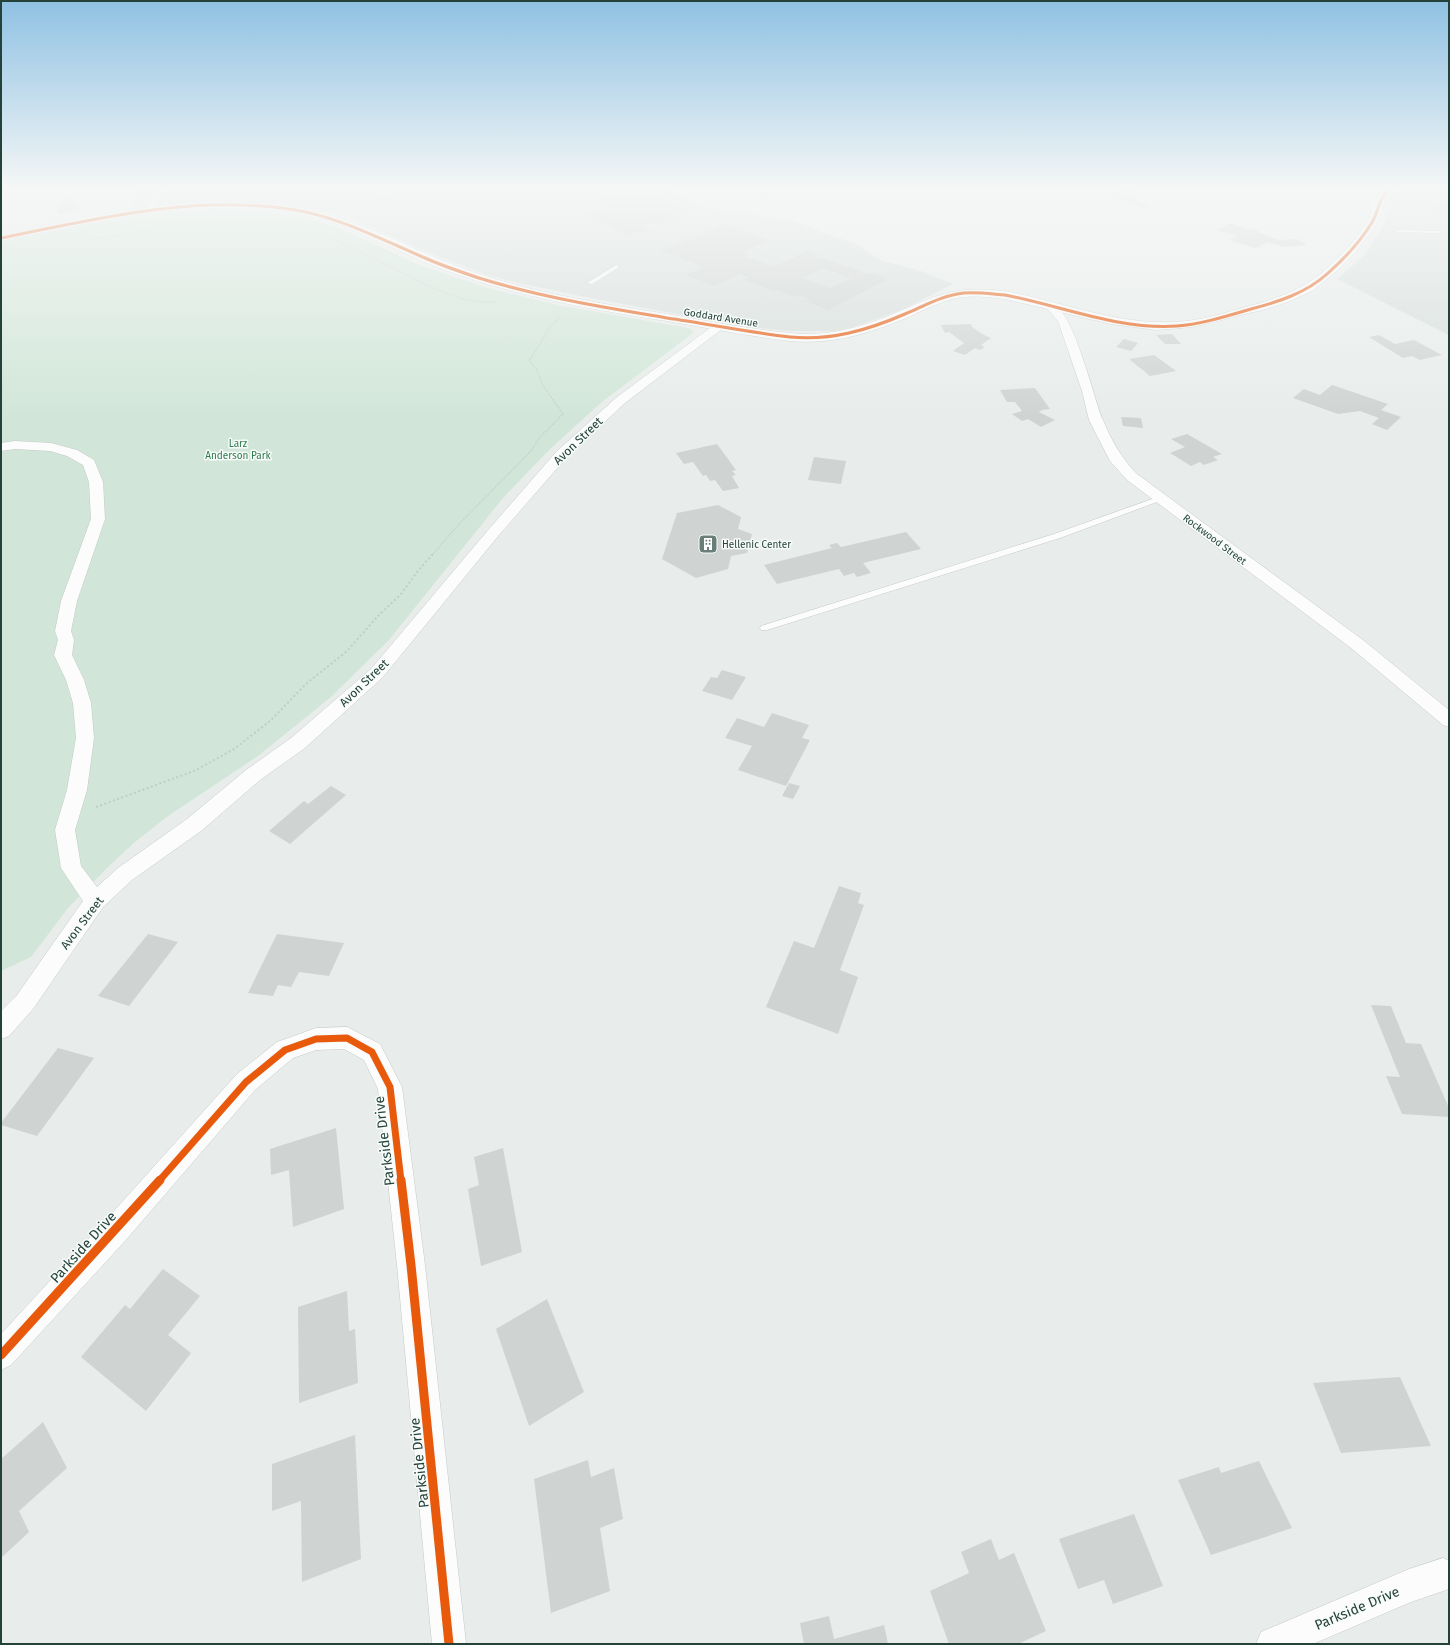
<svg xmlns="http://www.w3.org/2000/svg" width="1450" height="1645" font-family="'Fira Sans',sans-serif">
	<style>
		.built { fill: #d6dedb }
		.green { fill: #d1e6d8 }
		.building { fill: #cfd4d2; fill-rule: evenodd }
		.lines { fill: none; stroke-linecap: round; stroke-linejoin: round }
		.lane-casing { stroke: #c5cac8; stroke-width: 1 }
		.street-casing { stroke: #c5cac8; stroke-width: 1 }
		.secondary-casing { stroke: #c3cbc8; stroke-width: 1 }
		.path-far1 { stroke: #c3ccca; stroke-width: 1.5; stroke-dasharray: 1 1.5; stroke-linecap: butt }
		.path { stroke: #c3ccca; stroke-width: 2; stroke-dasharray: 2 2.5; stroke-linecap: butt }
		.lane { fill: #fcfcfc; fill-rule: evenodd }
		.street { fill: #fcfcfc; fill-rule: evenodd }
		.secondary { fill: #fcfcfc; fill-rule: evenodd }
		.cycleway-far2-casing { stroke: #f7fbf9; stroke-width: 4.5 }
		.cycleway-far1-casing { stroke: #f7fbf9; stroke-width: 10 }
		.cycleway-casing { stroke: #f7fbf9; stroke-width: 12 }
		.cycleway-far2 { stroke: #e8590c; stroke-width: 3 }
		.cycleway-far1 { stroke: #e8590c; stroke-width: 7 }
		.cycleway { stroke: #e8590c; stroke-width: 9 }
		.labels { text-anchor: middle; stroke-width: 3; stroke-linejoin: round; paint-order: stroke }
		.far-street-label { font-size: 10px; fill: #24423a; stroke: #f7fbf9 }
		.far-park-label { font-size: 10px; fill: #2d7a4b; stroke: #f7fbf9 }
		.far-poi-label { font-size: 10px; fill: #24423a; stroke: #f7fbf9; text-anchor: start }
		.street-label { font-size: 12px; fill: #24423a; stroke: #f7fbf9 }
		.near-street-label { font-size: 14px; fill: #24423a; stroke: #f7fbf9 }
	</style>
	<rect width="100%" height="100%" fill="#e8edeb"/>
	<g class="built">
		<path d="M136,188H663L704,206L726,213H746L792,221L858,245L882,261L921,271L953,284L901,310L853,327L835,331H788L750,327L595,299L518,283L484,274L428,252L351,218L309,208L272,203L232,201L174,204L131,209Z"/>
		<path d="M1406,188H1449V335L1337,279L1364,256L1386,221L1396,192Z"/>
	</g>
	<path class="green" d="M225,210L272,212L315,220L340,228L419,265L488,288L557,305L688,328L692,330L693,333L603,401L550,449L503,498L389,640L331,697L258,756L168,816L135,842L108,867L68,908L31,957L1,971V242C75,227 149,210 225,210Z"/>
	<g class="building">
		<path d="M1113,188H1125L1145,196L1133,199L1151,205L1141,208L1107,193L1113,191L1121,194H1124Z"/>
		<path d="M643,191L687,211L678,214L683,216L661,223L656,221L642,225L649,229L628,236L587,215L608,209L599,204L604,202L600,200L624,193L628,195Z"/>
		<path d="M759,191L775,197L768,199L753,193Z"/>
		<path d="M1449,194V215L1433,212L1437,202H1433L1434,200L1446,202Z"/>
		<path d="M73,198L74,203L76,202L77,206H79L80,211L58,214L57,208L61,205L60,200Z"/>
		<path d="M384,198L390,200L384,202L389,204L377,209L361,204Z"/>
		<path d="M1229,224H1234L1249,230L1251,229L1260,231L1258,232L1279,240L1297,239L1307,245L1284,247L1268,242L1256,248L1229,240L1237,236L1217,230Z"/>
		<path d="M725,225L769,240L743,252L748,254L744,256L774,267L807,251L819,255L815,257L825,259L869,274L872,273L883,277L881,278L886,280L828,310L805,301L810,299L799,295L795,297L777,290L774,291L743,280L748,277L740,274L714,286L686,275L704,267L660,250L684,242L679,240L683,239L688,240ZM823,268L851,278L830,288L802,278Z"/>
		<path d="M971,324L972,327L984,335L991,338L981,345L985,347L980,350L975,348L965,355L953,351L964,343L949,332L945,333L941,325Z"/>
		<path d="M1172,334L1181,344H1165L1156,335Z"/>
		<path d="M1379,335L1395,344L1414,340L1442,355L1420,360L1412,356L1403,358L1369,337Z"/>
		<path d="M1124,339L1138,343L1131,351L1116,347Z"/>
		<path d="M1154,355L1176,371L1150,376L1129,359Z"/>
		<path d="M1332,385L1388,404L1381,410L1401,417L1387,430L1372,424L1379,418L1360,411L1338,414L1293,398L1304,389L1320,395Z"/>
		<path d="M1035,388L1050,409L1042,410L1039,412L1055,420L1041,427L1028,419L1022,421L1012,414L1022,411L1015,402H1007L1000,390Z"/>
		<path d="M1121,417L1141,418L1143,428L1123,426Z"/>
		<path d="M1187,434L1222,454L1213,457L1218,460L1204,465L1200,462L1191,466L1170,453L1185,447L1171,439Z"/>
		<path d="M717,444L736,470L732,471L736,475L732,476L739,488L723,491L715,480L710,481L706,475L703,476L693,462L684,464L676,453Z"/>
		<path d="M814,457L846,461L841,484L808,480Z"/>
		<path d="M718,505L741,517L738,529L752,534L747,553L731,556L728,569L696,578L662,559L677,513Z"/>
		<path d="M906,532L921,549L863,563L871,573L857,577L854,573L844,576L839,569L777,584L764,565L832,548L829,545L837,543L841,547Z"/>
		<path d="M722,670L746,677L732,700L702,691L711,677L717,678Z"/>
		<path d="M772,713L809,725L802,738L810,740L786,786L738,770L752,746L725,738L737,718L764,727Z"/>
		<path d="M789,783L800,786L793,799L782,796Z"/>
		<path d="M331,786L346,795L290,844L269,831L304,801L308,804Z"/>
		<path d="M839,886L861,893L858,903L864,905L840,970L858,977L838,1034L766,1007L794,941L814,948Z"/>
		<path d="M148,934L178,942L129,1006L98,996Z"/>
		<path d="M277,934L344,943L329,976L299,972L291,987L278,985L273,996L248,993Z"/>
		<path d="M1371,1005L1391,1006L1406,1043L1421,1044L1449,1108V1117L1402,1114L1386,1076L1400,1077Z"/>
		<path d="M58,1048L94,1058L37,1136L1,1125V1123Z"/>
		<path d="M336,1128L344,1209L293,1227L289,1170L271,1175L270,1149Z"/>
		<path d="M503,1148L522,1252L481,1266L468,1189L479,1185L474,1157Z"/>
		<path d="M163,1269L200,1296L168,1335L191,1353L146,1411L81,1357L125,1305L130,1309Z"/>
		<path d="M347,1291L349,1331L355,1329L358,1383L299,1403L298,1307Z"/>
		<path d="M547,1299L584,1392L529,1426L496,1329Z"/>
		<path d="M1400,1377L1431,1446L1341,1453L1313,1383Z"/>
		<path d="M43,1422L67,1468L19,1511L29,1532L1,1558V1459Z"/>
		<path d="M355,1435L361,1559L302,1582L301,1501L272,1511V1464Z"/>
		<path d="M588,1460L591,1477L614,1468L623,1519L600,1528L610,1591L551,1613L534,1479Z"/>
		<path d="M1259,1461L1292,1528L1211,1555L1178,1480L1219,1467L1221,1473Z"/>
		<path d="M1134,1514L1163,1586L1113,1604L1104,1580L1078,1589L1059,1539Z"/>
		<path d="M991,1539L999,1560L1014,1553L1046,1631L1018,1644H949L930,1591L969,1573L961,1552Z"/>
		<path d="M829,1616L834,1639L884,1625L888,1644H804L800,1623Z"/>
	</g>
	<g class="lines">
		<defs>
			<g id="lane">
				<path d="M161,188H165L148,212H144Z"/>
				<path d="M1398,230L1438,231L1440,232L1438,233L1396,232Z"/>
				<path d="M616,265L618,266V268L592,284L587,283Z"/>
				<path d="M1158,497H1161L1165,499L1060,538L767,630H761L760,628L761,626L1054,534Z"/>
			</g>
			<g id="street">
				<path d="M1051,303C1074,309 1093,398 1103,420C1111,440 1122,459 1137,474L1363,640L1449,710V727L1443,725L1351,648L1127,480L1110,461L1089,420L1082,391L1058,321L1045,306Z"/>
				<path d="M718,324L722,325L724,327L722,329L625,403L567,457L499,535L383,677L305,748L260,780L201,831L132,880L103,907L33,1009L9,1036L1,1039V1011L17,995L83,901L61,868L55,830L67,790L76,738L73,703L66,680L54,655L58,640L55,631L61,601L91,519L89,482L83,465L67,456L50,451L15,449L1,451V443L15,441L51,443L77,450L94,460L103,482L105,519L77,601L71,631L74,640L72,655L84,680L91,703L94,738L87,790L75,830L81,866L97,887L118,868L187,819L246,770L291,738L371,669L489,529L557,451L617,397L714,325Z"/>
				<path d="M347,1027L380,1044L402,1087L425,1265L466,1644H432L397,1265L378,1089L364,1060L344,1049L316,1050L293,1058L255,1090L125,1241L11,1365L1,1370V1334L105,1221L237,1074L277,1042L316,1028Z"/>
				<path d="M1443,1558L1449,1561V1589L1411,1602L1313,1644H1256L1261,1632L1409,1569Z"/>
			</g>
			<path id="secondary" d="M1385,188H1395L1386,197L1379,219L1375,226L1355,253L1338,270L1312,291L1290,301L1266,309L1192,327L1156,330L1111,324L1005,299C987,297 967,294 949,300C934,304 920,312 906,318C868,334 831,345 790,341C748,336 708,328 667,321C601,311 537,300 474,280C456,274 438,268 420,260C377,241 337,219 289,212C192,198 95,222 1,241V235C95,216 192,192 289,206C357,215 415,253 479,274C540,294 603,304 667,314C708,321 748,329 790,333C829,337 864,327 900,311C914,305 929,298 944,294C964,288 984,289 1005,291C1062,302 1117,325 1175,322C1200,321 1225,313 1249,306C1275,299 1302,290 1323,272C1339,258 1356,241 1367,222C1374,210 1373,197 1385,188Z"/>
		</defs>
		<use href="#lane" class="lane-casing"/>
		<use href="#street" class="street-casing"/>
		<use href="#secondary" class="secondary-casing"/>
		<g class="path-far1">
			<path d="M329,237C346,246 364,253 381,262C415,278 459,307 498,301"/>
			<path d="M93,238L119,236L155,228"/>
			<path d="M432,555L462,521L531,451L540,437L563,414L542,384L536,368L529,361L550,327L561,316"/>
		</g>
		<path class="path" d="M96,807L194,771L234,749L270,721L306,684L347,651L378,616L401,594L417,572L433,554"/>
		<use href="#lane" class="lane"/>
		<use href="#street" class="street"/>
		<use href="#secondary" class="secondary"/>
		<defs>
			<path id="cycleway-far2" d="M1,238C95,219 192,195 289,209C338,216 380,239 425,258C443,266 461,272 479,278C540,297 603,307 667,318C708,324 748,332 790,337C831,341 868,330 905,314C924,306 943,295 964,293C978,292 992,294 1005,295C1062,306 1119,330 1177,326C1202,324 1227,316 1251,309C1278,302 1306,293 1327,274C1343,260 1359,243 1371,224C1379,212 1378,198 1390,188"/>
			<path id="cycleway-far1" d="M159,1181L246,1082L285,1050L316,1039L347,1038L372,1052L390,1087L401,1181"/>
			<g id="cycleway">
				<path d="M401,1180L411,1265L449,1644"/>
				<path d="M1,1355L160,1180"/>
			</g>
		</defs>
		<use href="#cycleway-far2" class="cycleway-far2-casing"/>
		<use href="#cycleway-far1" class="cycleway-far1-casing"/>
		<use href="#cycleway" class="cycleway-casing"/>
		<use href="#cycleway-far2" class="cycleway-far2"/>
		<use href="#cycleway-far1" class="cycleway-far1"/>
		<use href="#cycleway" class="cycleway"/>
	</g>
	<linearGradient id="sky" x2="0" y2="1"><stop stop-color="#8fc1e3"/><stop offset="0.45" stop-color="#f5f7f6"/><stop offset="1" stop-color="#f5f7f6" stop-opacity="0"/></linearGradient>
	<rect width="1450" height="418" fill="url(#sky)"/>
	<defs>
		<symbol id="building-square" viewBox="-11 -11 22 22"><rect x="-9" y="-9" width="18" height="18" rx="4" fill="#697e78" stroke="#f7fbf9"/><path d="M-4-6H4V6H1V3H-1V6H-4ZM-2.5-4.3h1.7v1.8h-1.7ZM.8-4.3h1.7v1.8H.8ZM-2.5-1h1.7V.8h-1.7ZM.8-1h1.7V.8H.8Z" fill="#fff"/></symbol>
	</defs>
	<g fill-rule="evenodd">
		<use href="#building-square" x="697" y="533" width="22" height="22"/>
	</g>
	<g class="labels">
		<g class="far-street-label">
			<text transform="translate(721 317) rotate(9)" y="4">Goddard Avenue</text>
			<text transform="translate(1215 539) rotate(37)" y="4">Rockwood Street</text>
		</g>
		<g class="far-park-label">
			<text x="238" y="447">Larz<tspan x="238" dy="12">Anderson Park</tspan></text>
		</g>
		<g class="far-poi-label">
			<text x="722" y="548">Hellenic Center</text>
		</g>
		<g class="street-label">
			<text transform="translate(578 441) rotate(-44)" y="4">Avon Street</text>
			<text transform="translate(364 683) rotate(-44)" y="4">Avon Street</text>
			<text transform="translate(82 923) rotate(-53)" y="4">Avon Street</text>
		</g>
		<g class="near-street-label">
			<text transform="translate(384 1141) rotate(-97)" y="5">Parkside Drive</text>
			<text transform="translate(83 1247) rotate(-48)" y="5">Parkside Drive</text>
			<text transform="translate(419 1463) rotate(-96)" y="5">Parkside Drive</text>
			<text transform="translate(1357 1608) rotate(-23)" y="5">Parkside Drive</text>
		</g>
	</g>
	<rect width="1450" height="1645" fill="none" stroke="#24423a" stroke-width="4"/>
</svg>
